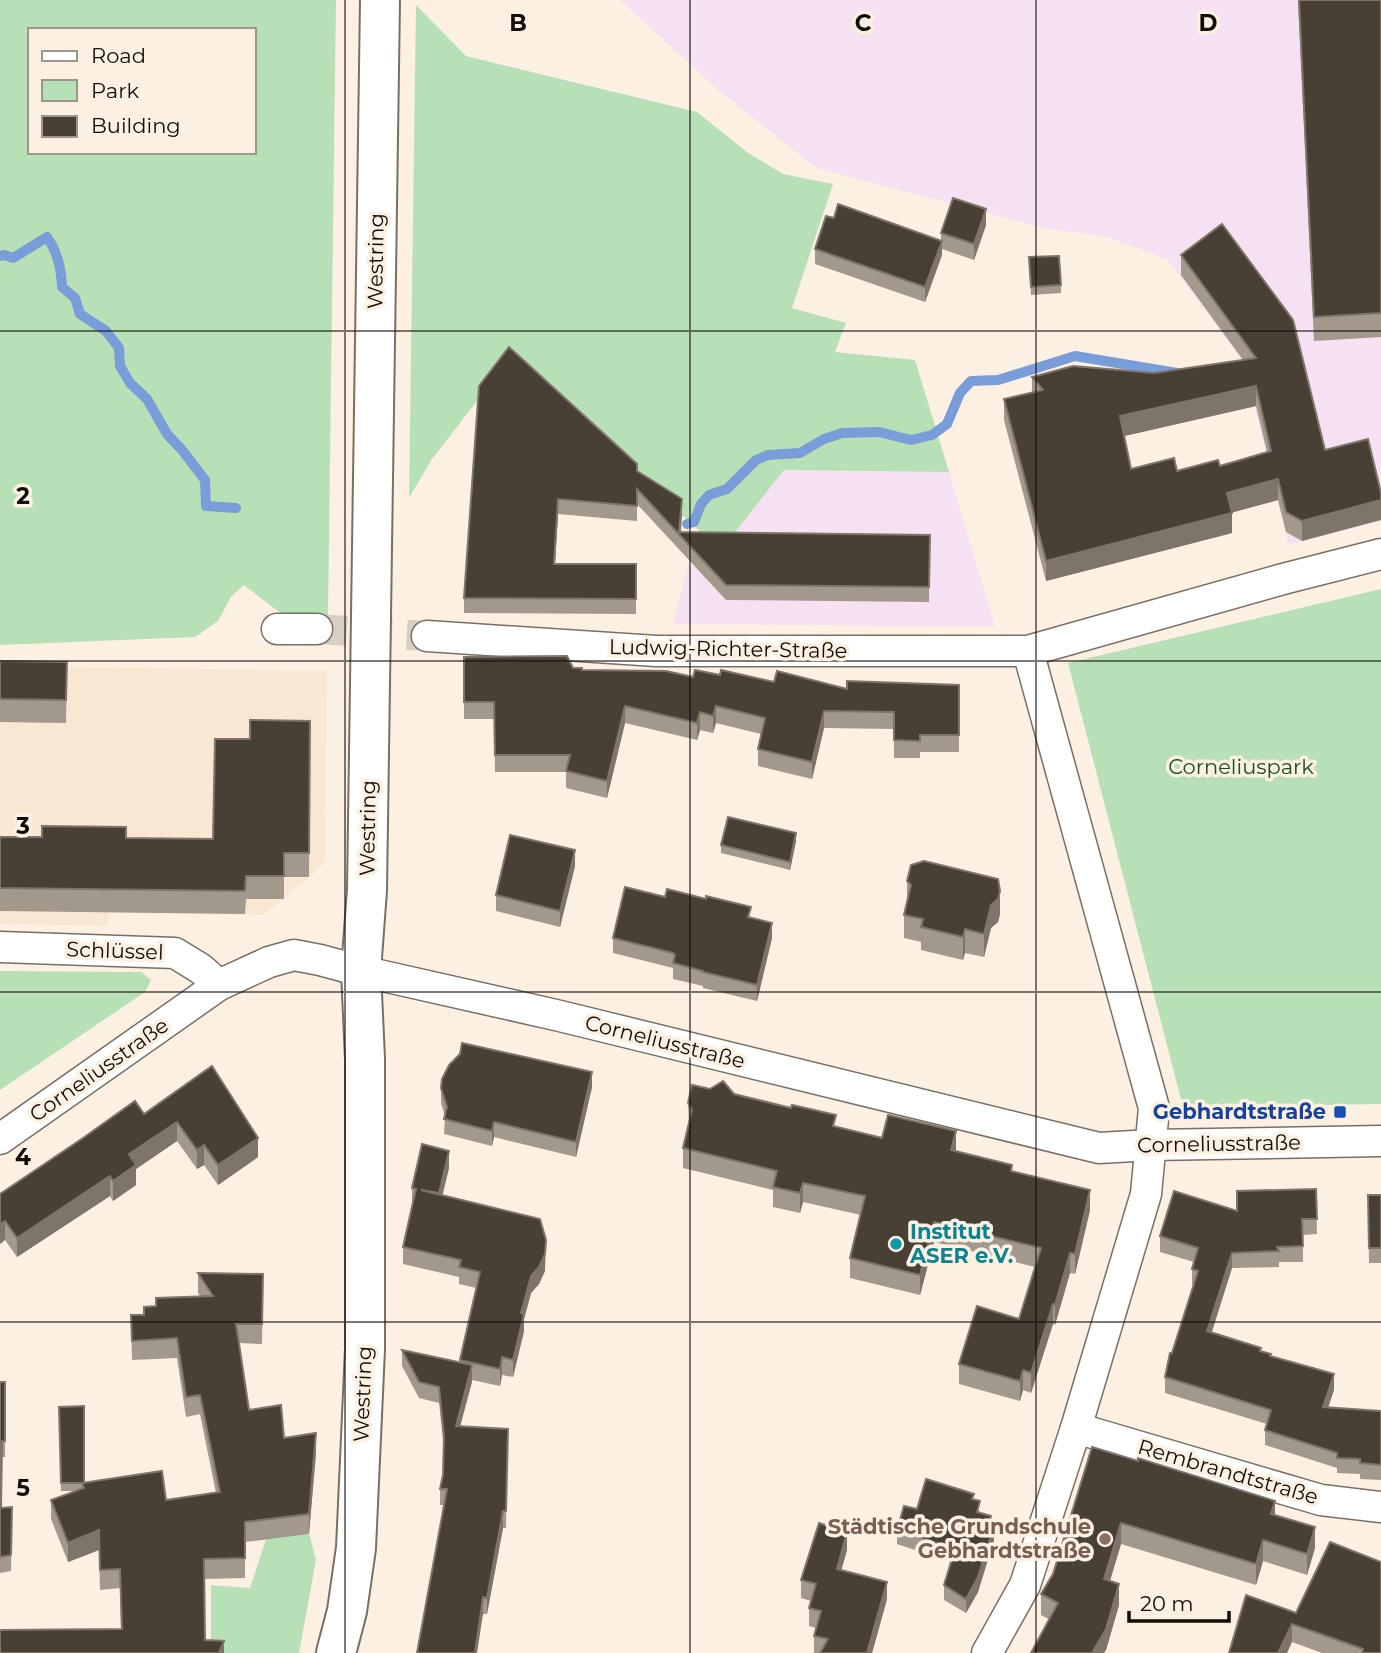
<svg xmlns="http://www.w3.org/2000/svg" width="1381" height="1653" font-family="Montserrat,sans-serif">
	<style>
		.commercial { fill: #f5e1f1 }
		.built { fill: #f8e7d3 }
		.green { fill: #b8e0b7; fill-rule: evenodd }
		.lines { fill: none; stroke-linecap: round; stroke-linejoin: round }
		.stream { stroke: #799dd8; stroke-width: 10 }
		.minor-tunnel { stroke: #d9cec2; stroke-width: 30; stroke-dasharray: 30 15; stroke-linecap: butt }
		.minor-casing { stroke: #796f64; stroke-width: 33 }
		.primary-casing { stroke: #796f64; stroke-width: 42 }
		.minor { stroke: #fff; stroke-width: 30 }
		.primary { stroke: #fff; stroke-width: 38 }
		.wall { fill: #a2988c; fill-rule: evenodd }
		.shaded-wall { fill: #7e7469 }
		.building { fill: #483f35; stroke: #7e7469; stroke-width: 2; fill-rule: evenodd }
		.grid { fill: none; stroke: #110d09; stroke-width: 2; stroke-opacity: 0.55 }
		.transit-dot { fill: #1a4fb4; stroke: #fcf0e3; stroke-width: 2.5 }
		.culture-dot { fill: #0f9aa8; stroke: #fcf0e3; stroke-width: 2.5 }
		.education-dot { fill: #8d6e63; stroke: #fcf0e3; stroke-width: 2.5 }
		.labels { text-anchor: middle; stroke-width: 7; stroke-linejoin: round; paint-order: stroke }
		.street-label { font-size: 21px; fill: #110d09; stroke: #fcf0e3 }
		.park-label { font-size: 21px; fill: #184f1b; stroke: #fcf0e3 }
		.transit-label { font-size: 21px; font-weight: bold; fill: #164399; stroke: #fcf0e3; text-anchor: end }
		.culture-label { font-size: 21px; font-weight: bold; fill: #0d838f; stroke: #fcf0e3; text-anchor: start }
		.education-label { font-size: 21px; font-weight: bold; fill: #785e54; stroke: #fcf0e3; text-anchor: end }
		.grid-label { font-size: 23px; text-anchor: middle; font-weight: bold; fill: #110d09; stroke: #fcf0e3; stroke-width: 7; stroke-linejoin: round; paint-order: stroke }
	</style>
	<rect width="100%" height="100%" fill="#fcf0e3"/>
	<g class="commercial">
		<path d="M620,0H1381V521L1288,545L1244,363L1167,259L1104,236L1047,229L816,168L717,89Z"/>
		<path d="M784,470L949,472L995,627L673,624L688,566L702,568L733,535Z"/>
	</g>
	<path class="built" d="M0,666L327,671L324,864L264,915L109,913L108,926L0,924Z"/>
	<g class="green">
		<path d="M0,0H336L328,616L283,615L244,585L231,597L218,621L195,637L0,645ZM30,30H254V152H30Z"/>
		<path d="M416,5L466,56L697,112L748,153L783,174L833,184L792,308L846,323L835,352L915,360L949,472L784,470L733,535L703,534L508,361L432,459L409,498Z"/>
		<path d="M1381,589V1104L1183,1107L1068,663Z"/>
		<path d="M0,971L141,972L151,980L145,992L0,1090Z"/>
		<path d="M309,1533L316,1560L299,1653H211V1585L250,1588L266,1539Z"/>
	</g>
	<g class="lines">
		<g class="stream">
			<path d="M0,256L4,255L13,258L47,237C58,253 61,268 62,287L75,298L80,314L106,331L119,348L120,366L130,383L147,399L167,434L182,450L205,480L206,506L236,508"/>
			<path d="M687,524L694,522L701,504L709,495L727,489L756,460L768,455L800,453L824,439L842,433L879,432L911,440L932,435L947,424L960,393L971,381L998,380L1075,356L1177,373"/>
		</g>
		<path class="minor-tunnel" d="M317,629L427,636"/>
		<defs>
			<g id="minor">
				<path d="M277,629H317"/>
				<path d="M427,636L656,651H1028L1283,579L1381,554"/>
				<path d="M0,947L175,953L201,969L219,985"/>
				<path d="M0,1139L219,985L269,962L294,955L320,960L361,971L560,1016L1099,1148L1151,1145L1381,1141"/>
				<path d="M1076,1428L1321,1500L1381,1507"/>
				<path d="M987,1653L1025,1585L1076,1428L1146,1194L1154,1108L1028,651"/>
			</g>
			<path id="primary" d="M336,1653L347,1611L356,1548L365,1349V1059L361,971L367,890L380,0"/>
		</defs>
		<use href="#minor" class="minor-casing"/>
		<use href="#primary" class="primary-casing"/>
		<use href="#minor" class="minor"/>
		<use href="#primary" class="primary"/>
	</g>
	<g class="wall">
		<path d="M1298,0H1381V337L1314,341Z"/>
		<path d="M834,218L941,241V233L986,225L974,260L942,249V255L925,302L815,264V249Z"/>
		<path d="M1181,255L1325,450L1302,541L1286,532L1278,500L1232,512V533L1046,581L1004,420V399L1032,393V377L1154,373L1243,360L1181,275ZM1256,406L1267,452L1220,466L1177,471L1131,469L1124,436Z"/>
		<path d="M1029,266L1061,285V293L1031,295Z"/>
		<path d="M479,386L637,471L682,514L681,532L930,535L929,602L726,600L637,504V521L558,514L555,564H636V614L464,613V598Z"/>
		<path d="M464,657L573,668L582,670L693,677L720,675L774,682L847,689L959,685V752H920V758H894V729L824,728L812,779L758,766V749L761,734L716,723L713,733L700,730L697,740L625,723L607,798L566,788V772H495L494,719H464Z"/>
		<path d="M0,661L67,662L66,723L0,722Z"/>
		<path d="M310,721L309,877H284V899H246L245,914L0,911V837L213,839L250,739Z"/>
		<path d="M796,841L790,870L721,853V845Z"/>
		<path d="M575,866L560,927L496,911V895Z"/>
		<path d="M907,881L1000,914L998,922L991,928L984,957L965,953L963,960L921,950V942L904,938V915L907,902Z"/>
		<path d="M665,897L751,917L772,938L757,1001L703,988V986L673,979V968L613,953V938Z"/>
		<path d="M212,1066L258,1157L218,1185L204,1165L197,1169L177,1141L136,1169V1185L113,1201L110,1196L17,1257L5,1240L0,1194L144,1114Z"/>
		<path d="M592,1087L576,1157L494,1137L492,1146L444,1134L445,1116L441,1103V1088Z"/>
		<path d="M734,1094L836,1127L882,1138L956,1151L1012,1171L1090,1210L1075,1274L1070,1273L1055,1325L1053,1324L1031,1393L1023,1390L1020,1401L959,1384V1364L1019,1319L1035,1267L934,1242L920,1295L850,1278V1258L861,1215L803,1202L800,1213L773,1207V1190L683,1168V1148L689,1124L688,1103Z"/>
		<path d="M449,1168L442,1195L545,1271L539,1284L531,1293L524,1319V1331L513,1377L502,1375L500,1386L472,1380L460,1426L508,1429L506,1528H503L487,1614H483L444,1505H440V1489L443,1475L444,1449L439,1403L419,1398L402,1366V1350L460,1362L476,1288L459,1284V1277L403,1264V1247L412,1205V1188Z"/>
		<path d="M1316,1189L1317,1234L1303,1235V1262H1279V1267L1232,1268L1212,1332L1271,1356L1334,1390L1328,1407L1381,1411V1480L1360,1479V1474L1337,1473V1468L1265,1445V1430L1267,1424L1165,1393V1377L1194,1285L1192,1284V1269L1194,1262L1160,1252V1236L1237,1211Z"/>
		<path d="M1368,1195H1381V1263H1369Z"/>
		<path d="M198,1273L263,1274L262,1344L239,1343L249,1410L284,1438L316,1453L309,1534L245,1542V1578L205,1579V1640L224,1653L121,1629L120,1588L100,1590L99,1550L68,1562L51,1519V1500L75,1491H61L59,1407L84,1482L166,1500L216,1493L200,1414L186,1417L177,1358L132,1360L131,1315H144L156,1306L200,1296L198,1293Z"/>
		<path d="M0,1382H5V1457H2V1508L12,1507L11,1571L0,1573Z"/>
		<path d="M1092,1447L1275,1515L1315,1548L1307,1575L1263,1561L1256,1585L1121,1544L1110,1581L1119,1605L1106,1650L1041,1615V1594L1053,1574Z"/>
		<path d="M974,1500L980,1513L991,1524L994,1540L978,1592L966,1613L944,1600V1585L951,1562L897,1544V1530L917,1509Z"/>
		<path d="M847,1550L841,1570L887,1599L872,1653H814V1636L816,1628L809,1626V1608L811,1601L801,1598V1580Z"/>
		<path d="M1246,1595L1381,1653H1322L1292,1642Z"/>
	</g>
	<g class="shaded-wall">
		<path d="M986,209V225L974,260V244Z"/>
		<path d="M942,241V255L925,302V287Z"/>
		<path d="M1256,386V406L1120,437V416Z"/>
		<path d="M1278,479V500L1227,514V493Z"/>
		<path d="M558,499V514L554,579V564Z"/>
		<path d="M682,499V514L680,536L679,535Z"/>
		<path d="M1381,500V520L1302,541V521Z"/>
		<path d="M1232,513V533L1046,581V561Z"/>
		<path d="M625,706V723L607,798V781Z"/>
		<path d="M716,706V723L713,733V716Z"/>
		<path d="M824,711V728L812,779V762Z"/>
		<path d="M700,712V730L697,740V723Z"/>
		<path d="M796,833V841L790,870V862Z"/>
		<path d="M575,850V866L560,927V911Z"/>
		<path d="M1000,891V914L998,922L991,928L984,957V934L991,905Z"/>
		<path d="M772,923V938L757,1001V985Z"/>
		<path d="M965,929V953L963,960V937Z"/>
		<path d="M592,1072V1087L576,1157V1142Z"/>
		<path d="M177,1122V1141L136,1169V1185L113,1201V1181L129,1154Z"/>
		<path d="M494,1122V1137L492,1146V1131Z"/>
		<path d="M956,1131V1151L951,1150Z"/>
		<path d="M258,1138V1157L218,1185V1165Z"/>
		<path d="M204,1145V1165L197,1169V1150Z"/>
		<path d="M449,1151V1168L439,1210V1193Z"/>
		<path d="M110,1176V1196L17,1257V1238Z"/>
		<path d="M803,1183V1202L800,1213V1193Z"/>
		<path d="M1090,1190V1210L1075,1274V1254Z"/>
		<path d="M5,1221V1240L0,1244V1224Z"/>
		<path d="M934,1222V1242L920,1295V1275Z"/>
		<path d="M546,1240L545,1271L539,1284L531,1293L524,1319V1331L513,1377V1360L521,1313L531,1276Z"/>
		<path d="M1070,1253V1273L1055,1325V1305Z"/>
		<path d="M1232,1253V1268L1207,1346V1331Z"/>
		<path d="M1053,1304V1324L1031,1393V1373Z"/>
		<path d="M502,1357V1375L500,1386V1369Z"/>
		<path d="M472,1365V1382L456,1442V1426Z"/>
		<path d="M1023,1370V1390L1020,1401V1381Z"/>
		<path d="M1334,1374V1390L1323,1422V1407Z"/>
		<path d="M316,1433V1453L309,1534V1514Z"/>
		<path d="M1275,1501V1522L1271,1514Z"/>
		<path d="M503,1511V1528L487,1614V1598Z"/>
		<path d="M1121,1523V1544L1104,1600V1579Z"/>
		<path d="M994,1526V1540L978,1592L966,1613V1599Z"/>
		<path d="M1315,1527V1548L1307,1575V1554Z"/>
		<path d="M99,1530V1550L68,1562V1543Z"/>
		<path d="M847,1532V1550L837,1586V1569Z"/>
		<path d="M1263,1540V1561L1256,1585V1564Z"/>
		<path d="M887,1582V1599L872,1653H867Z"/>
		<path d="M1119,1584V1605L1106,1650L1104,1653H1092Z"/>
		<path d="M483,1597V1614L477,1653H475Z"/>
		<path d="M1292,1624V1642L1287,1653H1278Z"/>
		<path d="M224,1641V1653H219Z"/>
	</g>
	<g class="building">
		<path d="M1299,0H1381V313L1314,317Z"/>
		<path d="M953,198L986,209L974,244L941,233Z"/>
		<path d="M838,204L942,241L925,287L815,249L826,216L834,218Z"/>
		<path d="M1222,224L1293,320L1325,450L1368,439L1381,493V500L1302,521L1286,512L1278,479L1227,493L1232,513L1046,561L1004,399L1043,390L1032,377L1073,366L1154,373L1256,358L1181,255ZM1256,386L1271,451L1220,466L1218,460L1177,471L1174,458L1131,469L1120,416Z"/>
		<path d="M1059,256L1061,285L1031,287L1029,257Z"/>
		<path d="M509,347L637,464V471L682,499L679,532L930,535L929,587L726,585L637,489V506L558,499L554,564H636V599L464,598L479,386Z"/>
		<path d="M567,656L573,668H582V670L666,671L693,677L695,670L720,675L721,670L774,682L777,671L847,689V681L959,685V735H920V741L894,740V712L824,711L812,762L758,749L765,718L716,706L713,716L700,712L697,723L625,706L607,781L566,771L570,755H495L494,702H464V657Z"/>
		<path d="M0,661L67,662L66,700L0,699Z"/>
		<path d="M250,720L310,721L309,853H284V876H246L245,891L0,888V837H42V826L126,827V838L213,839L215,739H250Z"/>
		<path d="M728,817L796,833L790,862L721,845Z"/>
		<path d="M510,835L575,850L560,911L496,895Z"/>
		<path d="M924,861L998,879L1000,891L998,899L991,905L984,934L965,929L963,937L921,927L923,919L904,915L911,885L907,881L911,865Z"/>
		<path d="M625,887L665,897L667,889L706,899V896L751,907L748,917L772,923L757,985L703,972V971L673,963L675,955L673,953L613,938Z"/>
		<path d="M462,1043L592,1072L576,1142L494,1122L492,1131L444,1119L447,1107L441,1088L442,1079L449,1065L460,1054Z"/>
		<path d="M212,1066L258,1138L218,1165L204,1145L197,1150L177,1122L129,1154L136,1165L113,1181L110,1176L17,1238L5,1221L0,1224V1194L83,1138L135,1101L144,1114Z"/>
		<path d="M723,1081L734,1094L791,1108L792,1105L836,1115L833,1126L882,1138L888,1115L956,1131L951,1150L1012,1165L1011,1171L1090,1190L1075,1254L1070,1253L1055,1305L1053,1304L1031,1373L1023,1370L1020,1381L959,1364L977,1306L1019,1319L1041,1248L934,1222L920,1275L850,1258L865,1196L803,1183L800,1193L773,1187L777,1171L683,1148L692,1110L688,1103L692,1085L710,1089Z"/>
		<path d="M422,1144L449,1151L439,1193L421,1190L540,1219L546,1240L545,1254L539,1267L531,1276L521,1313L524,1314L513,1360L502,1357L500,1369L460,1360L480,1272L459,1267L461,1260L403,1247L416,1189L412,1188Z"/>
		<path d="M1316,1189L1317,1219H1302L1303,1246L1277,1247L1279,1251L1232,1253L1207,1331L1261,1348L1260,1351L1271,1354L1270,1356L1334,1374L1323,1407L1381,1411V1465L1360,1463V1459L1337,1458V1453L1265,1430L1271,1410L1165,1377L1170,1353H1172L1198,1271L1192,1269L1198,1248L1160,1236L1174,1191L1237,1211V1191Z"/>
		<path d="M1368,1195H1381V1248H1369Z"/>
		<path d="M198,1273L263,1274L262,1324H236L249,1410L281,1405L284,1438L316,1433L309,1514L245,1522V1558L204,1559L205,1640L224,1641L219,1653H0V1630L122,1629L120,1569L100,1570L99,1530L68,1543L51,1500L84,1488L82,1483L162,1471L166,1500L220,1492L200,1395L186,1397L177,1338L132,1341L131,1315H144V1307L156,1306V1298L213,1296Z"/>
		<path d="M402,1350L472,1365L456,1426L508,1429L506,1511H503L487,1598L483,1597L475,1653H417L447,1489H440L443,1475L444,1436L439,1387L419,1382Z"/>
		<path d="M0,1382H5V1441H2L1,1508L12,1507L11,1555L0,1557Z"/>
		<path d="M84,1406V1483H61L59,1407Z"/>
		<path d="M1092,1447L1138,1461V1458L1275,1501L1271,1514L1315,1527L1307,1554L1263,1540L1256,1564L1121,1523L1104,1579L1119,1584L1106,1629L1092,1653H1031L1058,1603L1041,1594L1053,1574Z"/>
		<path d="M926,1479L974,1494L972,1499L980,1501L977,1512L991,1516L989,1523L994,1526L978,1577L966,1599L944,1585L955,1549L897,1530L904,1506L917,1509Z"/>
		<path d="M819,1523L847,1532L837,1569L887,1582L867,1653H820L828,1639L814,1636L821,1611L809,1608L816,1584L801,1580Z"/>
		<path d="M1330,1542L1381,1562V1653H1362L1363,1649L1292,1624L1278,1653H1229L1246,1595L1296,1613Z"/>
	</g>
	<path class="grid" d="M345,0V1653M690,0V1653M1036,0V1653M0,331H1381M0,661H1381M0,992H1381M0,1322H1381"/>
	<rect class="transit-dot" x="1333" y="1105" width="14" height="14" rx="3.5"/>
	<circle class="culture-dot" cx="896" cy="1244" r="7"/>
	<circle class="education-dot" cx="1105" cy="1539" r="7"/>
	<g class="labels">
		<g class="street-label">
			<text transform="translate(376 261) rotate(-89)" y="7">Westring</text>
			<text transform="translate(728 649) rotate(1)" y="7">Ludwig-Richter-Straße</text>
			<text transform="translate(368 828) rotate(-89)" y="7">Westring</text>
			<text transform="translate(115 951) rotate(2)" y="7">Schlüssel</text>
			<text transform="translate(665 1042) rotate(14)" y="7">Corneliusstraße</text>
			<text transform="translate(99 1070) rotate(-35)" y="7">Corneliusstraße</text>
			<text transform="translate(1219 1144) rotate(-1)" y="7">Corneliusstraße</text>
			<text transform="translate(363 1394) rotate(-88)" y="7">Westring</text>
			<text transform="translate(1228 1472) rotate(16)" y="7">Rembrandtstraße</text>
		</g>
		<g class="park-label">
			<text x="1241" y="774">Corneliuspark</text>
		</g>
		<g class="transit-label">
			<text x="1326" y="1119">Gebhardtstraße</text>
		</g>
		<g class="culture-label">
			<text x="910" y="1239">Institut<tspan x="910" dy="24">ASER e.V.</tspan></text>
		</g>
		<g class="education-label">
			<text x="1091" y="1534">Städtische Grundschule<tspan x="1091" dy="24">Gebhardtstraße</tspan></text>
		</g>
	</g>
	<g class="grid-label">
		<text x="518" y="31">B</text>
		<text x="863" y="31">C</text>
		<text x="1208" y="31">D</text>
		<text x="23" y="504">2</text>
		<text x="23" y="834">3</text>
		<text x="23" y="1165">4</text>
		<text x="23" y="1496">5</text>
	</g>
	<rect x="28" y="28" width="228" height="126" fill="#fcf0e3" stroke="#9e958c" stroke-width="2"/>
	<rect x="42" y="51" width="35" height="10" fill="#ffffff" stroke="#9e958c" stroke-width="2"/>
	<text x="91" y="63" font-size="21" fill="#110d09">Road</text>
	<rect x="42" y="80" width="35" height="21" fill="#b8e0b7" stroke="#9e958c" stroke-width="2"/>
	<text x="91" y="98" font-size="21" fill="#110d09">Park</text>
	<rect x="42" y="116" width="35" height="21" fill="#483f35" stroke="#9e958c" stroke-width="2"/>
	<text x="91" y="133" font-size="21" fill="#110d09">Building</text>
	<path d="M1129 1611v10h100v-10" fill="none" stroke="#110d09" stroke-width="3.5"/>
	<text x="1140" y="1611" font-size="21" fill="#110d09" stroke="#fcf0e3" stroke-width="5" paint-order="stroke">20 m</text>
</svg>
